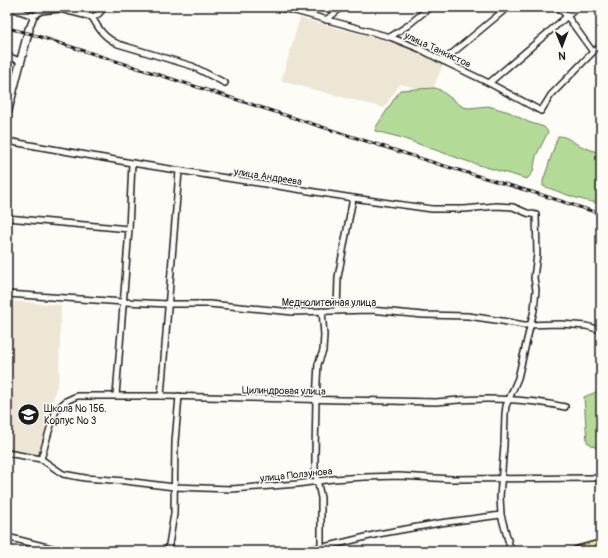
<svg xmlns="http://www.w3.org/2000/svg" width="608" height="558" font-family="Pangolin,sans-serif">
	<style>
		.built { fill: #eee6d4 }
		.green { fill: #b3db97; stroke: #687c5a }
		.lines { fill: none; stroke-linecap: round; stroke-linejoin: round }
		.street-casing { stroke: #1c1c1c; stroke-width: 8 }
		.secondary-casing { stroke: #1c1c1c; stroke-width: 10 }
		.primary-casing { stroke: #1c1c1c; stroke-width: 11 }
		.street { stroke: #fdfcf7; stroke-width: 5 }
		.secondary { stroke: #fdfcf7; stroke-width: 7 }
		.primary { stroke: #fbdf96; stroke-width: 8 }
		.rail-casing { stroke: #1c1c1c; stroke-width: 3 }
		.rail { stroke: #fdfcf7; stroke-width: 1.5; stroke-dasharray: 4.5; stroke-linecap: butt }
		.labels { text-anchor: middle; stroke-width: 3; stroke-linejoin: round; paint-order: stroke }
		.street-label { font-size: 10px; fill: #1c1c1c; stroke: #fdfcf7 }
		.poi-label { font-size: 10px; fill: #1c1c1c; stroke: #fdfcf7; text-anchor: start }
	</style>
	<rect width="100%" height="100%" fill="#fdfcf7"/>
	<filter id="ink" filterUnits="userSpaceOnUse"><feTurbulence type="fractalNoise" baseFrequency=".025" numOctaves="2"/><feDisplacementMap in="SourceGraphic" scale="8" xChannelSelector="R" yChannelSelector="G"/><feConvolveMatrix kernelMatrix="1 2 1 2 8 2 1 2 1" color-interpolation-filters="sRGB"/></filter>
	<g filter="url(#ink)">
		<g class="built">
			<path d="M300,18L419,50L443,65L434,87L429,91L400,84L384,108L281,81Z"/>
			<path d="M7,301L61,305L59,378L38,454L7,450Z"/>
		</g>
		<g class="green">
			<path d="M435,88L440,90L463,107L469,108L488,106L509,112L528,122L544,127L548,132L536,156L533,172L527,179L472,163L399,137L375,131L376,127L400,90Z"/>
			<path d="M558,136C567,136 572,142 579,145C586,149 594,150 601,154V202C590,205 555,190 543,186V181Z"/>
			<path d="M601,390V451L587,442L584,397Z"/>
		</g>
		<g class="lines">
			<defs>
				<g id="street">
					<path d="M7,7L34,16"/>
					<path d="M276,7L295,11L390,37L420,49L439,59L489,83L541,111L551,95L593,52L567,16L558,7"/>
					<path d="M92,17C100,31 104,37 118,44L192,66L225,83"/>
					<path d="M326,20L342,7"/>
					<path d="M29,29L34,16L41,11L60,9L92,17C98,15 101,13 103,7"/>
					<path d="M390,37L407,26L430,7"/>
					<path d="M593,52L601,46"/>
					<path d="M7,56L20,61"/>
					<path d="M443,61L508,7"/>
					<path d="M489,83L578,7"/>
					<path d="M7,141L132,163L353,198L432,209H465L496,206L513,207L527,213L536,215L537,254L534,278L536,290L534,310L518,378L506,406L505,414L504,445L500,497L501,515L511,551"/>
					<path d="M7,218L129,229"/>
					<path d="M7,294L124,302L168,304H209L293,312L371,310L423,315L468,316L502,321L524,325L561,324L586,326L601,330"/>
					<path d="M337,311L338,277L353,198"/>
					<path d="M116,396L129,229L132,163"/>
					<path d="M161,396L179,171"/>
					<path d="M7,453L41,459L63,474L85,478L125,481L174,487L231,489L297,484L333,479L365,477L399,476L452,479L594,478"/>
					<path d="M41,459L50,428L56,410L66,401L77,396H161L436,402C479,397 523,398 565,407"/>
					<path d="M7,537L63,551"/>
					<path d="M168,551L174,514L175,442L179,396"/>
					<path d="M301,551L333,545L378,534L440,523L501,515"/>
					<path d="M321,551V498L315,470V455L316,399L318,364L323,351L324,335L322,311"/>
				</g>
				<path id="secondary" d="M7,114L29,29"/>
				<path id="primary" d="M576,551L601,544"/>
			</defs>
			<use href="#street" class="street-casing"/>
			<use href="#secondary" class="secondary-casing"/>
			<use href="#primary" class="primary-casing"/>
			<use href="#street" class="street"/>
			<use href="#secondary" class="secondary"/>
			<use href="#primary" class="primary"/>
			<defs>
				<path id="rail" d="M7,28L28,33L438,164L542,195L601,214"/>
			</defs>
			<use href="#rail" class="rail-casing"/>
			<use href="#rail" class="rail"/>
		</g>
	</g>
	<defs>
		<symbol id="school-disc" viewBox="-11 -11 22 22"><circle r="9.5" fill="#1c1c1c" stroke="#fdfcf7"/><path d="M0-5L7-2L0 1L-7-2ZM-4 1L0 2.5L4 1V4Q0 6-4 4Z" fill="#fff"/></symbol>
	</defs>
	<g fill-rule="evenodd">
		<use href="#school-disc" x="16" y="402" width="25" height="25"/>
	</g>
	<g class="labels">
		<g class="street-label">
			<text transform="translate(438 49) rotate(25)" y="4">улица Танкистов</text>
			<text transform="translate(268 176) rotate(9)" y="4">улица Андреева</text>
			<text x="329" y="306">Меднолитейная улица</text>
			<text transform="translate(284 390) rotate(1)" y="4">Цилиндровая улица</text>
			<text transform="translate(296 474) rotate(-6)" y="4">улица Ползунова</text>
		</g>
		<g class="poi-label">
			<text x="44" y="412">Школа № 156.<tspan x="44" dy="12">Корпус № 3</tspan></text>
		</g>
	</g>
	<rect width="608" height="558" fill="none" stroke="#fdfcf7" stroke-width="24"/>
	<rect x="12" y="12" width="584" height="534" fill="none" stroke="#1c1c1c" stroke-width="1.5" filter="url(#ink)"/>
	<g transform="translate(562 46) rotate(179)" stroke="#fdfcf7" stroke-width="3" paint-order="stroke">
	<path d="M0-3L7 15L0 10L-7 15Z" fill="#1c1c1c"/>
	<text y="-6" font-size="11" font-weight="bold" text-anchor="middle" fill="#1c1c1c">N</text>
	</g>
</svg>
